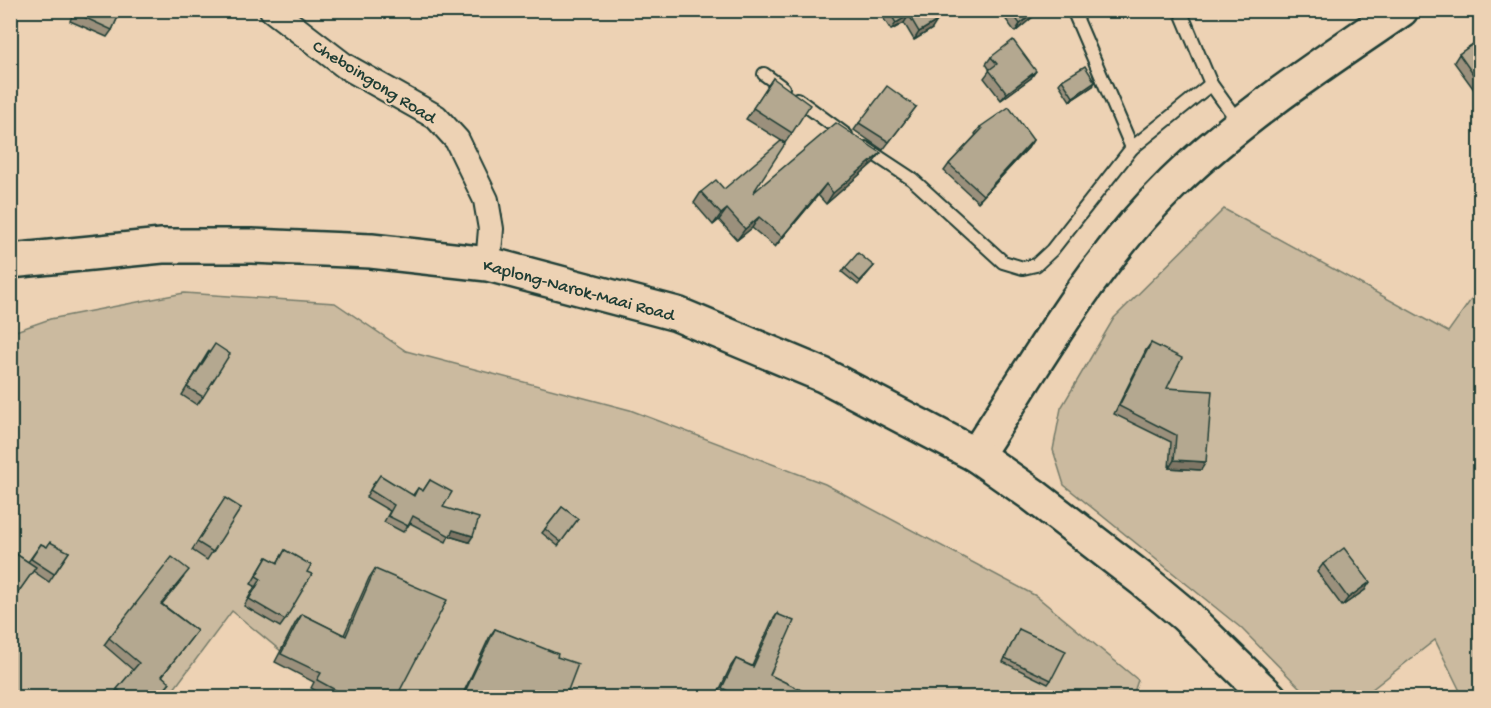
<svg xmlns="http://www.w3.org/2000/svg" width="1491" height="708" font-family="'Gochi Hand',sans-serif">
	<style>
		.green { fill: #cbba9f; stroke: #757c6a; stroke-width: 1.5 }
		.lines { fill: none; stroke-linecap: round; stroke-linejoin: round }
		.service-casing { stroke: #1f3d34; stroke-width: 16 }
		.minor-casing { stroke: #1f3d34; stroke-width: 28 }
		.primary-casing { stroke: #1f3d34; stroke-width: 38 }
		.trunk-casing { stroke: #1f3d34; stroke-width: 38 }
		.service { stroke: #edd2b4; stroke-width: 12 }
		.minor { stroke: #edd2b4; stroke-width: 24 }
		.primary { stroke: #edd2b4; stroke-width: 33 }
		.trunk { stroke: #edd2b4; stroke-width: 33 }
		.wall { fill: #9b907c; stroke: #1f3d34; stroke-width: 1.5 }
		.shaded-wall { fill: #7e7665; stroke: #1f3d34; stroke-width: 1.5 }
		.building { fill: #b4a890; stroke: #1f3d34; stroke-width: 1.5 }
		.labels { text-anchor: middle; stroke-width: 4.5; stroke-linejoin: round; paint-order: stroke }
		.street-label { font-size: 18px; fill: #1f3d34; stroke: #edd2b4 }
	</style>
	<rect width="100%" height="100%" fill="#edd2b4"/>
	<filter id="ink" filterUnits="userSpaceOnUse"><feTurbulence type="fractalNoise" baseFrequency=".0167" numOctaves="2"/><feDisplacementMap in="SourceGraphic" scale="12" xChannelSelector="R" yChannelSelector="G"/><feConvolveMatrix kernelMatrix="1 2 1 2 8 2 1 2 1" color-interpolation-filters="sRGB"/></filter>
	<g filter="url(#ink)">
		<g class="green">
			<path d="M1224,209L1448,332L1480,287V697H1463L1435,640L1362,697H1309L1241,628L1064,485L1053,450L1061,408L1114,318Z"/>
			<path d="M184,293L335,303L406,351L630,410L825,484L1036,596L1138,680L1132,698L337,697L232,611L168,697H11L10,333L50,319Z"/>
		</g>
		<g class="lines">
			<defs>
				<g id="service">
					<path d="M1073,10L1132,148"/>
					<path d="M1180,10L1211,84L1239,123"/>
					<path d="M764,74L783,88"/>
					<path d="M797,99L846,135"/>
					<path d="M865,148L912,179L1003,262L1023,268L1036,265L1052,250L1132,148L1211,84"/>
				</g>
				<path id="minor" d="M272,10L345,66L436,117L457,140L486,200L491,229L488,264"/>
				<path id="primary" d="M976,455C1037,362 1092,262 1173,183C1242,116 1322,64 1401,10"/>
				<path id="trunk" d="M10,261L162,246H252L371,251L488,264L677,314L823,375L976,455L1033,495L1143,580L1185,615L1270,698"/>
			</defs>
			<use href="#service" class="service-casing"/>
			<use href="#minor" class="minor-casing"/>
			<use href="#primary" class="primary-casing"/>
			<use href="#trunk" class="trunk-casing"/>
			<use href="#service" class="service"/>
			<use href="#minor" class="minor"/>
			<use href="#primary" class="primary"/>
			<use href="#trunk" class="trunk"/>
		</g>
		<g class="wall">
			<path d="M74,10H121L112,30L107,37L70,21Z"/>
			<path d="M878,10H931L932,29L914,40L904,23L891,30Z"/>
			<path d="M999,10H1041L1015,32Z"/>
			<path d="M1480,39V87L1475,91L1454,62L1459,54Z"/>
			<path d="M991,57L1031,78L1001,100L984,78L990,70L986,64Z"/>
			<path d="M773,78L792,133L785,143L746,119Z"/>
			<path d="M1062,80L1093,86L1070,101L1059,84Z"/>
			<path d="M916,107L883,150L854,130L859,123Z"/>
			<path d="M980,127L1033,140L1028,148L978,202L944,171L949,164L976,135L975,134Z"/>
			<path d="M873,163L826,204L818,195L775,247L752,228L737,240L719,220L713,225L694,203L701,192L724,189L753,193Z"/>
			<path d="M874,266L858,285L842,272L845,268Z"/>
			<path d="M1151,343L1167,388L1201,470L1169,468L1171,442L1114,414L1146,350Z"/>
			<path d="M209,351L203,397L197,405L182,395Z"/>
			<path d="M430,480L443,507L469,542L449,536L446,542L410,523L403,532L384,522L390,511L366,497L375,481L413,495L418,488L423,491Z"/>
			<path d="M220,506L241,508L207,560L192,550Z"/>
			<path d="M562,507L578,519L558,546L542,533Z"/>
			<path d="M41,544L47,547L69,552L49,582L33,571L11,602L10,550L28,562Z"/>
			<path d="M285,550L307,572L285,620L280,627L244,606L255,586L251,584L267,557L277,563Z"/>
			<path d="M1323,564L1365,590L1342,606L1317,572Z"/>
			<path d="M375,569L396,698H328L311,688L314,682L275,662L296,622L302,614L344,635L369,578Z"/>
			<path d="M184,577L162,604L197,631L162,676L170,683L158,698H114L112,696L133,670L104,645L109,638Z"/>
			<path d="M777,614L770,675L817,698H722L717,695L731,666L736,659L752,666L772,621Z"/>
			<path d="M495,629L557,657L565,698H461L490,636Z"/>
			<path d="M1019,629L1051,680L1048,684L1003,662Z"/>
		</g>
		<g class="shaded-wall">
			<path d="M1037,10H1041L1015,32L1020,24Z"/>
			<path d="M909,15L904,23L891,30L896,23Z"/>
			<path d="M937,21L932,29L914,40L919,32Z"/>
			<path d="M1036,71L1031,78L1001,100L1007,93Z"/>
			<path d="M1095,82L1093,86L1070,101L1073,97Z"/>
			<path d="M1033,140L1028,148L978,202L983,195Z"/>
			<path d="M881,153L873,163L826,204L833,193Z"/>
			<path d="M826,184L818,195L775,247L782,237Z"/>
			<path d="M727,209L719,220L713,225L721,214Z"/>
			<path d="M759,217L752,228L737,240L745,229Z"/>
			<path d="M1174,460L1206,462L1201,470L1169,468Z"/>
			<path d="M453,530L473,536L469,542L449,536Z"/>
			<path d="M1370,582L1365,590L1342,606L1348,598Z"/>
		</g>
		<g class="building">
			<path d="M10,10H15L11,19H10Z"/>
			<path d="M76,10H121L112,30L75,13Z"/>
			<path d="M888,10H931L937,21L919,32L909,15L896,23Z"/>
			<path d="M1010,10H1037L1020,24Z"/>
			<path d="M1480,39V84L1459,54Z"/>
			<path d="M1013,40L1036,71L1007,93L989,70L997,64L991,57Z"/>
			<path d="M1085,66L1095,82L1073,97L1062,80Z"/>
			<path d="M773,78L810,105L792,133L753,108Z"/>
			<path d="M887,86L916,107L889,142L859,123Z"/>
			<path d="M1009,107L1033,140L983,195L949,164L982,129L980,127Z"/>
			<path d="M836,123L881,153L833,193L826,184L782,237L759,217L745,229L727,209L721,214L701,192L716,180L724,189L781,141L785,144L753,193Z"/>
			<path d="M858,253L874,266L860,281L845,268Z"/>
			<path d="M1151,343L1182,358L1167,388L1212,391L1206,462L1174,460L1176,435L1119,406Z"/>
			<path d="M215,344L230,354L203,397L187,387Z"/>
			<path d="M380,475L414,496L418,488L423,491L430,480L452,492L443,507L479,518L473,536L453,530L450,536L413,516L408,526L388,516L394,505L370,490Z"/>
			<path d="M225,498L241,508L213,552L197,542Z"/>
			<path d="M562,507L578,519L561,542L545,529Z"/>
			<path d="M50,542L69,552L54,574L31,559L41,544L47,547Z"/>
			<path d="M1344,548L1370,582L1348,598L1323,564Z"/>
			<path d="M10,550L36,567L17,594L10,590Z"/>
			<path d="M285,550L311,565L307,572L312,574L285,620L249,599L261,579L256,576L267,557L278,563Z"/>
			<path d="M172,557L189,570L161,604L197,631L162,676L170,683L157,698H127L117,689L139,663L109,638Z"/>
			<path d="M375,569L447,600L396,698H350L317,680L321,673L281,654L302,614L346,636Z"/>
			<path d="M777,614L794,621L770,675L817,698H742L722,688L736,659L753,667Z"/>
			<path d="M495,629L558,654L557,657L578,664L565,698H462Z"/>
			<path d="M1019,629L1066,651L1051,680L1005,658Z"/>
			<path d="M1446,691L1451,698H1439Z"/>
		</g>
	</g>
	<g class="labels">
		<g class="street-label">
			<text transform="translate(375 81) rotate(32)" y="6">Cheboingong Road</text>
			<text transform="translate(579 289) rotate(15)" y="6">Kaplong-Narok-Maai Road</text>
		</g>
	</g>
	<rect width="1491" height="708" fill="none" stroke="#edd2b4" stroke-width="36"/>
	<rect x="18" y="18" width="1455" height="672" fill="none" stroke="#1f3d34" stroke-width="2" filter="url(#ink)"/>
</svg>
